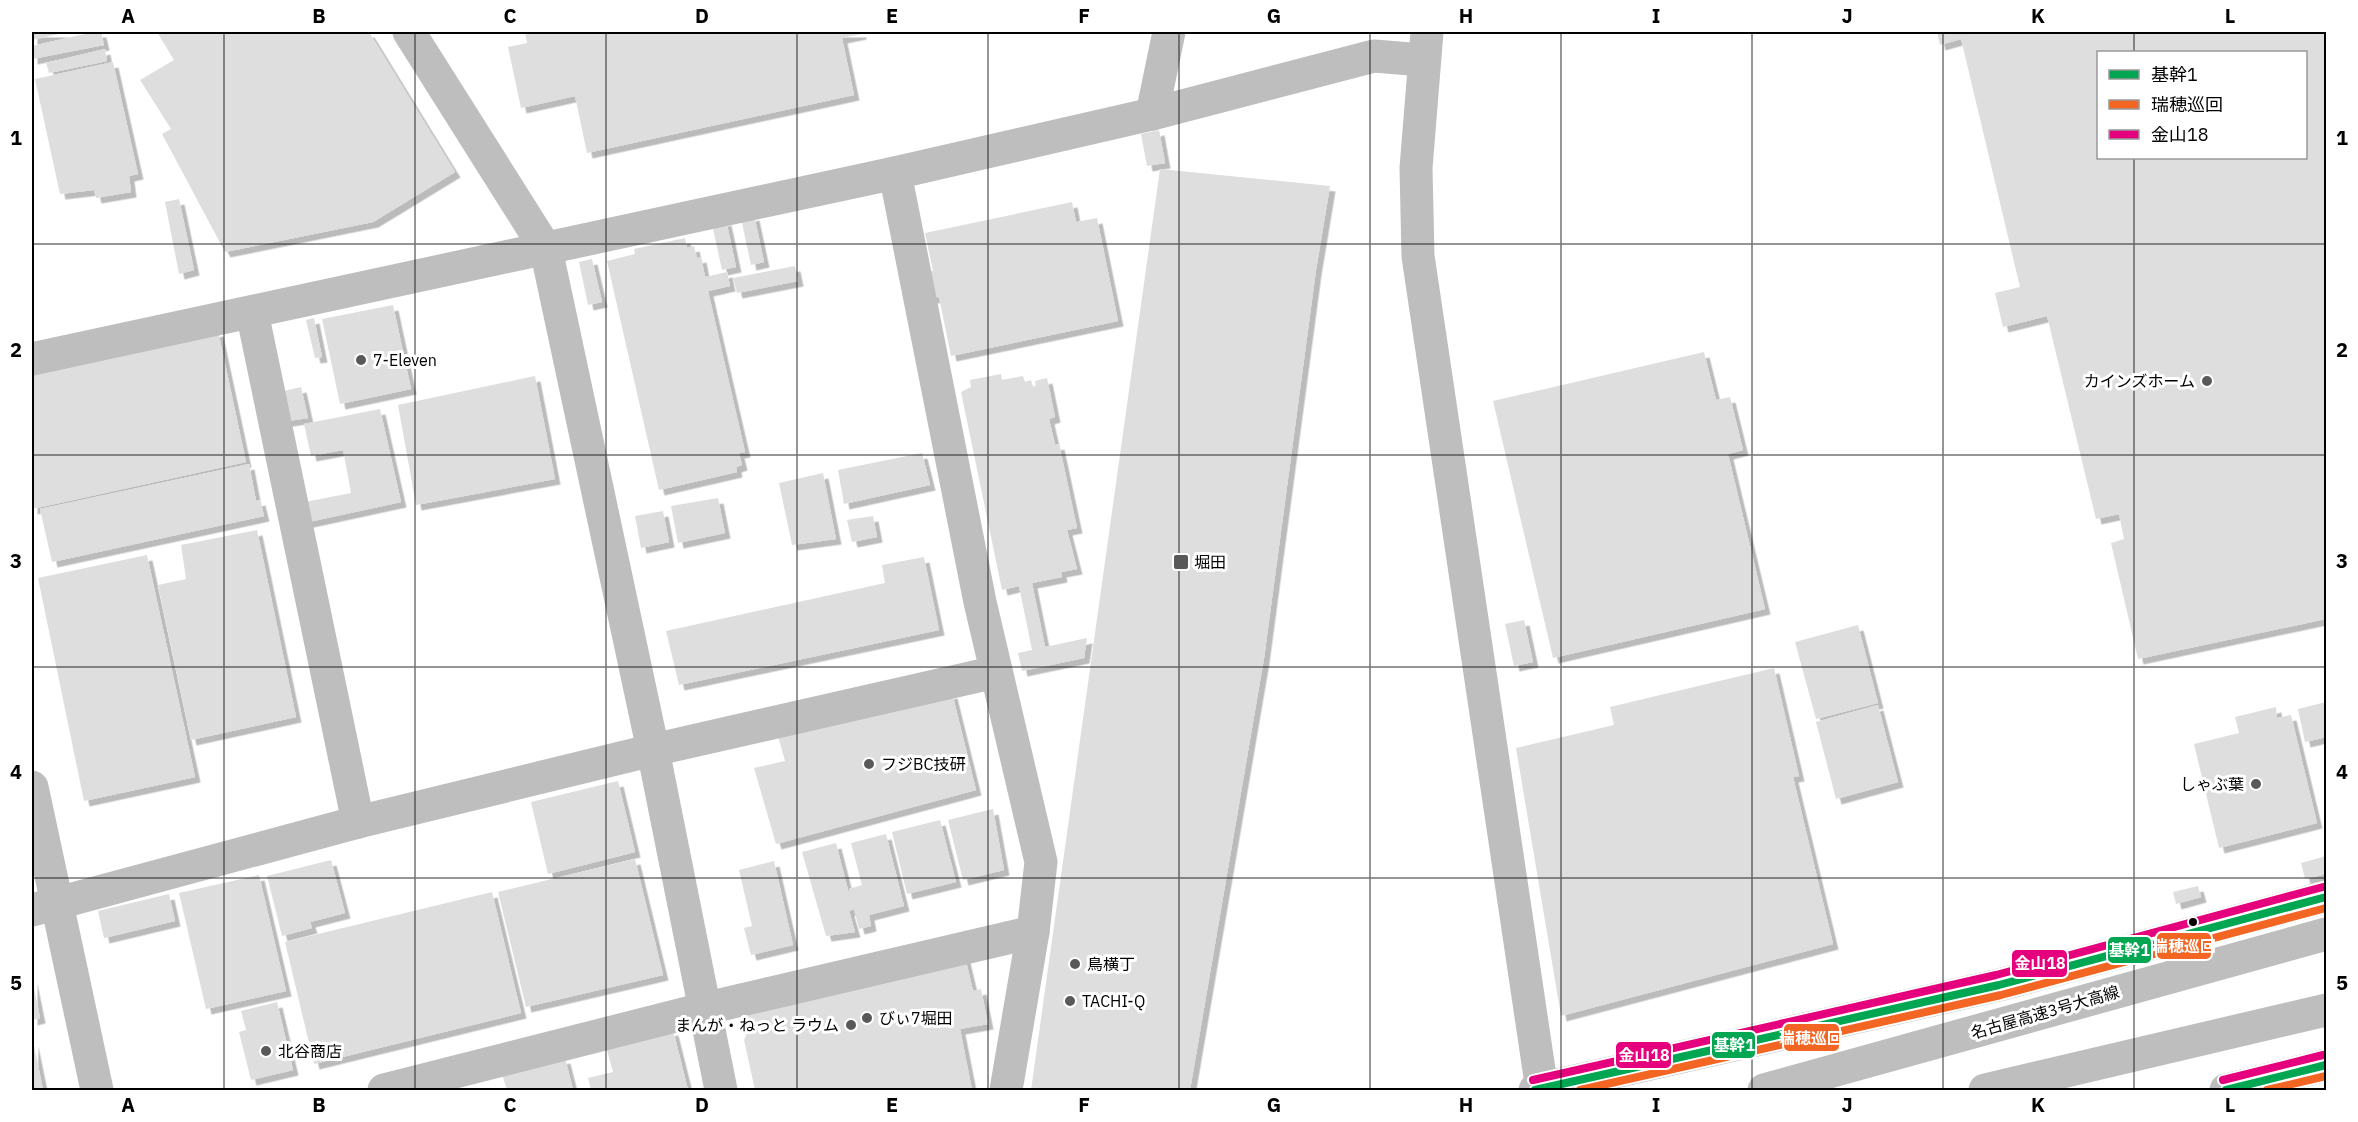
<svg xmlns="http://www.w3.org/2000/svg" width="2358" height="1122" font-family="'IBM Plex Sans','Noto Sans JP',sans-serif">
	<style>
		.building { fill: #dedede; fill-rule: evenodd; filter: url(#shadow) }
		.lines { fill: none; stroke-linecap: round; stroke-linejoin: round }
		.minor { stroke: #bebebe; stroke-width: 33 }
		.major { stroke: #bebebe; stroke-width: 33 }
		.highway { stroke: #bebebe; stroke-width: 33 }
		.bus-1-casing { stroke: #fff; stroke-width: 12 }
		.bus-2-casing { stroke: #fff; stroke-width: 12 }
		.bus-3-casing { stroke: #fff; stroke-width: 12 }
		.bus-1 { stroke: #00a651; stroke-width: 8 }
		.bus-2 { stroke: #f26522; stroke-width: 8 }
		.bus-3 { stroke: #e5007d; stroke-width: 8 }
		.grid { fill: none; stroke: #000; stroke-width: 1.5; stroke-opacity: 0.55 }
		.poi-dot { fill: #595959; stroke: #fff; stroke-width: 2 }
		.bus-dot { fill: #000; stroke: #fff; stroke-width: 2 }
		.labels { text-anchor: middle; stroke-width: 6; stroke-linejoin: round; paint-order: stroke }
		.poi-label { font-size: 16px; fill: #000; stroke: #fff; text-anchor: start }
		.street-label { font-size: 16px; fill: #000; stroke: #fff }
		.line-badge { stroke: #fff; stroke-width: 2 }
		.badge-label { font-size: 16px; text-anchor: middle; font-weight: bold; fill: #fff }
		.neatline { fill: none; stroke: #000; stroke-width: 2 }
		.grid-label { font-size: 20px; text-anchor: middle; font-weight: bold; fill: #000 }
	</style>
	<defs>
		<filter id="shadow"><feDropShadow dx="5.5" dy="5.5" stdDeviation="0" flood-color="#0004"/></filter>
	</defs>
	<rect width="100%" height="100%" fill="#fff"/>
	<g class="building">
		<path d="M32,32H68L32,40Z"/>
		<path d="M94,32H101L104,45L32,59V46Z"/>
		<path d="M157,32H369L455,172L373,222L225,252L162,134L171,129L140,80L174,60Z"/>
		<path d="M525,32H861V34L842,38L854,95L587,153L575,96L521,108L508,47L527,43Z"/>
		<path d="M1937,32H2326V619L2138,659L2111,543L2124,539L2119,514L2096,519L2047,316L2003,327L1995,293L2020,287L1961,39L1940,45ZM2098,52H2306V158H2098Z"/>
		<path d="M105,49L107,61L49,73L46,63Z"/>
		<path d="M113,62L138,174L129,176L131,192L96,198L94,190L60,194L35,79Z"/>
		<path d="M1159,130L1165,163L1147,166L1141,134Z"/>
		<path d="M1160,169L1330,186L1316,270L1264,658L1190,1090H1031Z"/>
		<path d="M179,199L194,270L179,274L165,202Z"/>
		<path d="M1072,202L1076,222L1097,218L1118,321L951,356L939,297L931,298L926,272L933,271L925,233Z"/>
		<path d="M754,215L764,262L751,265L741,218Z"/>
		<path d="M726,220L736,267L722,270L712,224Z"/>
		<path d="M685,238L687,248L694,246L697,258L701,257L705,277L727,272L730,286L708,291L745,452L739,453L742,465L736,467L737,472L659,490L607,261L635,254L634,249Z"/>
		<path d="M592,259L602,302L588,305L579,262Z"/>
		<path d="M795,266L798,281L737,293L733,278Z"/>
		<path d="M393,305L411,389L340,404L322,319Z"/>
		<path d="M314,318L322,357L315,358L306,320Z"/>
		<path d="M218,331L246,462L32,509V372Z"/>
		<path d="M1704,352L1716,400L1730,397L1743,450L1728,454L1765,609L1553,658L1493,401Z"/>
		<path d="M1001,374L1002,380L1023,376L1025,382L1031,380L1033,387L1036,386L1035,381L1047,378L1055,417L1049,419L1055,445L1059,444L1077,528L1067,530L1077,569L1061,572L1062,577L1032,583L1045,647L1087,638L1084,658L1022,671L1018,653L1032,650L1019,586L1002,590L961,392L971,387L970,380Z"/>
		<path d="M535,376L555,479L416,505L398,405Z"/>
		<path d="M301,387L308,418L281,422L276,393Z"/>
		<path d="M380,409L401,502L304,523L300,503L351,493L343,450L311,456L304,424Z"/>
		<path d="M922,453L930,485L844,504L838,470Z"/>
		<path d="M249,464L256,501L260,500L264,516L52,562L40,509Z"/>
		<path d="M823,473L836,539L792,545L779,483Z"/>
		<path d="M718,498L725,533L678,543L671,506Z"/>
		<path d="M663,511L669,542L641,548L635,516Z"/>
		<path d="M873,516L877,537L852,542L847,520Z"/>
		<path d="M257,530L296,717L191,740L158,585L186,579L181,545Z"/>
		<path d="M147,555L195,777L84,801L38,578Z"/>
		<path d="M924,557L939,630L679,685L666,631L885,583L882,565Z"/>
		<path d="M1524,620L1533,662L1514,666L1505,624Z"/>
		<path d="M1858,625L1878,703L1816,719L1795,642Z"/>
		<path d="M1774,668L1799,776L1793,777L1833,944L1561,1016L1516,748L1614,725L1610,707Z"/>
		<path d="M952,693L976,790L776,844L754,768L785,761L777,733Z"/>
		<path d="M2326,702V737L2305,742L2298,709Z"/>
		<path d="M1878,705L1898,782L1836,799L1816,722Z"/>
		<path d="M2276,707L2277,718L2291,715L2317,823L2219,848L2194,744L2239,733L2235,717Z"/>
		<path d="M618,781L635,852L548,874L531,802Z"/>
		<path d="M993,809L1004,870L963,880L948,820Z"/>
		<path d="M940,820L956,882L907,894L892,832Z"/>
		<path d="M886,834L904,906L869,915L871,926L859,929L854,909L849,911L855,932L826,936L802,852L836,843L850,898L849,889L862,885L851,843Z"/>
		<path d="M2326,856V874L2305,879L2301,863Z"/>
		<path d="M635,859L663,975L526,1007L498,892Z"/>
		<path d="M331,860L345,913L310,922L312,928L282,936L267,876Z"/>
		<path d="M774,861L793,945L751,955L744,928L752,926L739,870Z"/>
		<path d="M259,875L286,991L206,1009L179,893Z"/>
		<path d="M2198,886L2201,897L2176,904L2173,892Z"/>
		<path d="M492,892L521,1013L314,1064L285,942Z"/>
		<path d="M169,894L175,921L104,938L98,911Z"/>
		<path d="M964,953L973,991L981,989L988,1024L960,1029L972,1090H755L744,1040L750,1027L745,1012Z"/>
		<path d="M32,978L40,1018L32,1020Z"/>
		<path d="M277,1002L293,1070L251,1080L239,1032L246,1030L241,1011Z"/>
		<path d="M673,1030L688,1090H591L588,1078L613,1072L606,1046Z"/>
		<path d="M33,1041L43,1090H32Z"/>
		<path d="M565,1058L573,1090H507L502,1074Z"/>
	</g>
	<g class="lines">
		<g class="minor">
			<path d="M409,32L546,249L653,750L721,1090"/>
			<path d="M1427,32L1416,168L1418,256L1542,1090"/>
			<path d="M1152,114L1169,32"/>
			<path d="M895,173L980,602L1041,862L1033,932L1006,1090"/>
			<path d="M252,312L358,822"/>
			<path d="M32,359L895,173L1152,114L1374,56L1423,60"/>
			<path d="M32,787L97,1090"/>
			<path d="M32,910L358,822L653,750L996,672"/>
			<path d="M384,1090L703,1009L1033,932"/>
		</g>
		<g class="major">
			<path d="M1535,1090L1999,985L2326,897"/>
			<path d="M2226,1090L2326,1065"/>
		</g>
		<g class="highway">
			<path d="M1764,1090L2326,934"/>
			<path d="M1985,1090L2326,1010"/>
		</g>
		<defs>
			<g id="bus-1">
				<path d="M1535,1090L1999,985L2326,897"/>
				<path d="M2226,1090L2326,1065"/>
			</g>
			<g id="bus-2">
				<path d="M1580,1090L2001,995L2326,908"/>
				<path d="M2267,1090L2326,1076"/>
			</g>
			<g id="bus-3">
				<path d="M1533,1080L1996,975L2323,887"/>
				<path d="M2223,1080L2323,1055"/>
			</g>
		</defs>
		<use href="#bus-1" class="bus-1-casing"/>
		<use href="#bus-2" class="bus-2-casing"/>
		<use href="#bus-3" class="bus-3-casing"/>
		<use href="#bus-1" class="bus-1"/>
		<use href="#bus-2" class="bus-2"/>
		<use href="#bus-3" class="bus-3"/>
	</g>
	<path class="grid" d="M224,32V1090M415,32V1090M606,32V1090M797,32V1090M988,32V1090M1179,32V1090M1370,32V1090M1561,32V1090M1752,32V1090M1943,32V1090M2134,32V52M2134,158V1090M32,244H2326M32,455H2326M32,667H2326M32,878H2326"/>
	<g class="poi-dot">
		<circle cx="361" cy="360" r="6"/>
		<circle cx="2207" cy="381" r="6"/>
		<rect x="1173" y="554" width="16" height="16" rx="3"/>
		<circle cx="869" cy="764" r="6"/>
		<circle cx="2256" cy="784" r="6"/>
		<circle cx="1075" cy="964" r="6"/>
		<circle cx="1070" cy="1001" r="6"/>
		<circle cx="867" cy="1018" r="6"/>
		<circle cx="851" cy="1025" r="6"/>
		<circle cx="266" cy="1051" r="6"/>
	</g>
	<circle class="bus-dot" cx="2193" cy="922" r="5"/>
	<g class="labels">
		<g class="poi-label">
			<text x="373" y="366">7-Eleven</text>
			<text x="2195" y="387" text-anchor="end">カインズホーム</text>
			<text x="1194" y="568">堀田</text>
			<text x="881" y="770">フジBC技研</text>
			<text x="2244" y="790" text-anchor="end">しゃぶ葉</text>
			<text x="1087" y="970">鳥横丁</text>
			<text x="1082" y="1007">TACHI-Q</text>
			<text x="879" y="1024">びぃ7堀田</text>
			<text x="839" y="1031" text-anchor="end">まんが・ねっと ラウム</text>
			<text x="278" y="1057">北谷商店</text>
		</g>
		<g class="street-label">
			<text transform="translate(2045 1012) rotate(-16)" y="6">名古屋高速3号大高線</text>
		</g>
	</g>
	<g class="line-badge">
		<rect x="2156" y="932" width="56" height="28" rx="6" fill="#f26522"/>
		<rect x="2107" y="936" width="45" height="28" rx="6" fill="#00a651"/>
		<rect x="2011" y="949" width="57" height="29" rx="6" fill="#e5007d"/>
		<rect x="1783" y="1023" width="57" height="29" rx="6" fill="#f26522"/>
		<rect x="1711" y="1031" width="45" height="28" rx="6" fill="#00a651"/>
		<rect x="1615" y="1041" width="57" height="28" rx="6" fill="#e5007d"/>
	</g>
	<g class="badge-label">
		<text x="2184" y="952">瑞穂巡回</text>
		<text x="2129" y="956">基幹1</text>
		<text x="2040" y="969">金山18</text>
		<text x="1811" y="1044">瑞穂巡回</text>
		<text x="1734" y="1051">基幹1</text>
		<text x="1644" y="1061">金山18</text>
	</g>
	<rect width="2358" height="1122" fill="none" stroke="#ffffff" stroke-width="66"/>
	<rect x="2097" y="51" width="210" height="108" fill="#ffffff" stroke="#999999" stroke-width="1.5"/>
	<rect x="2109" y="70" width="30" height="9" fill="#00a651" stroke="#999999" stroke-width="1.5"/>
	<text x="2151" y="81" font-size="18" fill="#000000">基幹1</text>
	<rect x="2109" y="100" width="30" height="9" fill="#f26522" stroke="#999999" stroke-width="1.5"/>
	<text x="2151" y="111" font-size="18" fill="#000000">瑞穂巡回</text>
	<rect x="2109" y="130" width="30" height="9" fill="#e5007d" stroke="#999999" stroke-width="1.5"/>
	<text x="2151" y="141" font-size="18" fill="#000000">金山18</text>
	<rect x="33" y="33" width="2292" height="1056" class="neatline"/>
	<g class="grid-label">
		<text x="128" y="23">A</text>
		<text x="319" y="23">B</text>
		<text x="510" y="23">C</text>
		<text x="702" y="23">D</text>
		<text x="892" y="23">E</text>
		<text x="1084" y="23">F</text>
		<text x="1274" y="23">G</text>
		<text x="1466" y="23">H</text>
		<text x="1656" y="23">I</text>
		<text x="1847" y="23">J</text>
		<text x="2038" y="23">K</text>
		<text x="2230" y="23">L</text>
		<text x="16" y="145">1</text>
		<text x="2342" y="145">1</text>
		<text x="16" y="357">2</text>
		<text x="2342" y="357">2</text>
		<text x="16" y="568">3</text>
		<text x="2342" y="568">3</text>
		<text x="16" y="779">4</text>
		<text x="2342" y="779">4</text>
		<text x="16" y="990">5</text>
		<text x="2342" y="990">5</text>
		<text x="128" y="1112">A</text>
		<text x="319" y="1112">B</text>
		<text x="510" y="1112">C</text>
		<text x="702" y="1112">D</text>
		<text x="892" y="1112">E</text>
		<text x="1084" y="1112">F</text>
		<text x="1274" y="1112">G</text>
		<text x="1466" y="1112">H</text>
		<text x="1656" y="1112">I</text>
		<text x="1847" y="1112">J</text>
		<text x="2038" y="1112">K</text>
		<text x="2230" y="1112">L</text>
	</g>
</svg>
